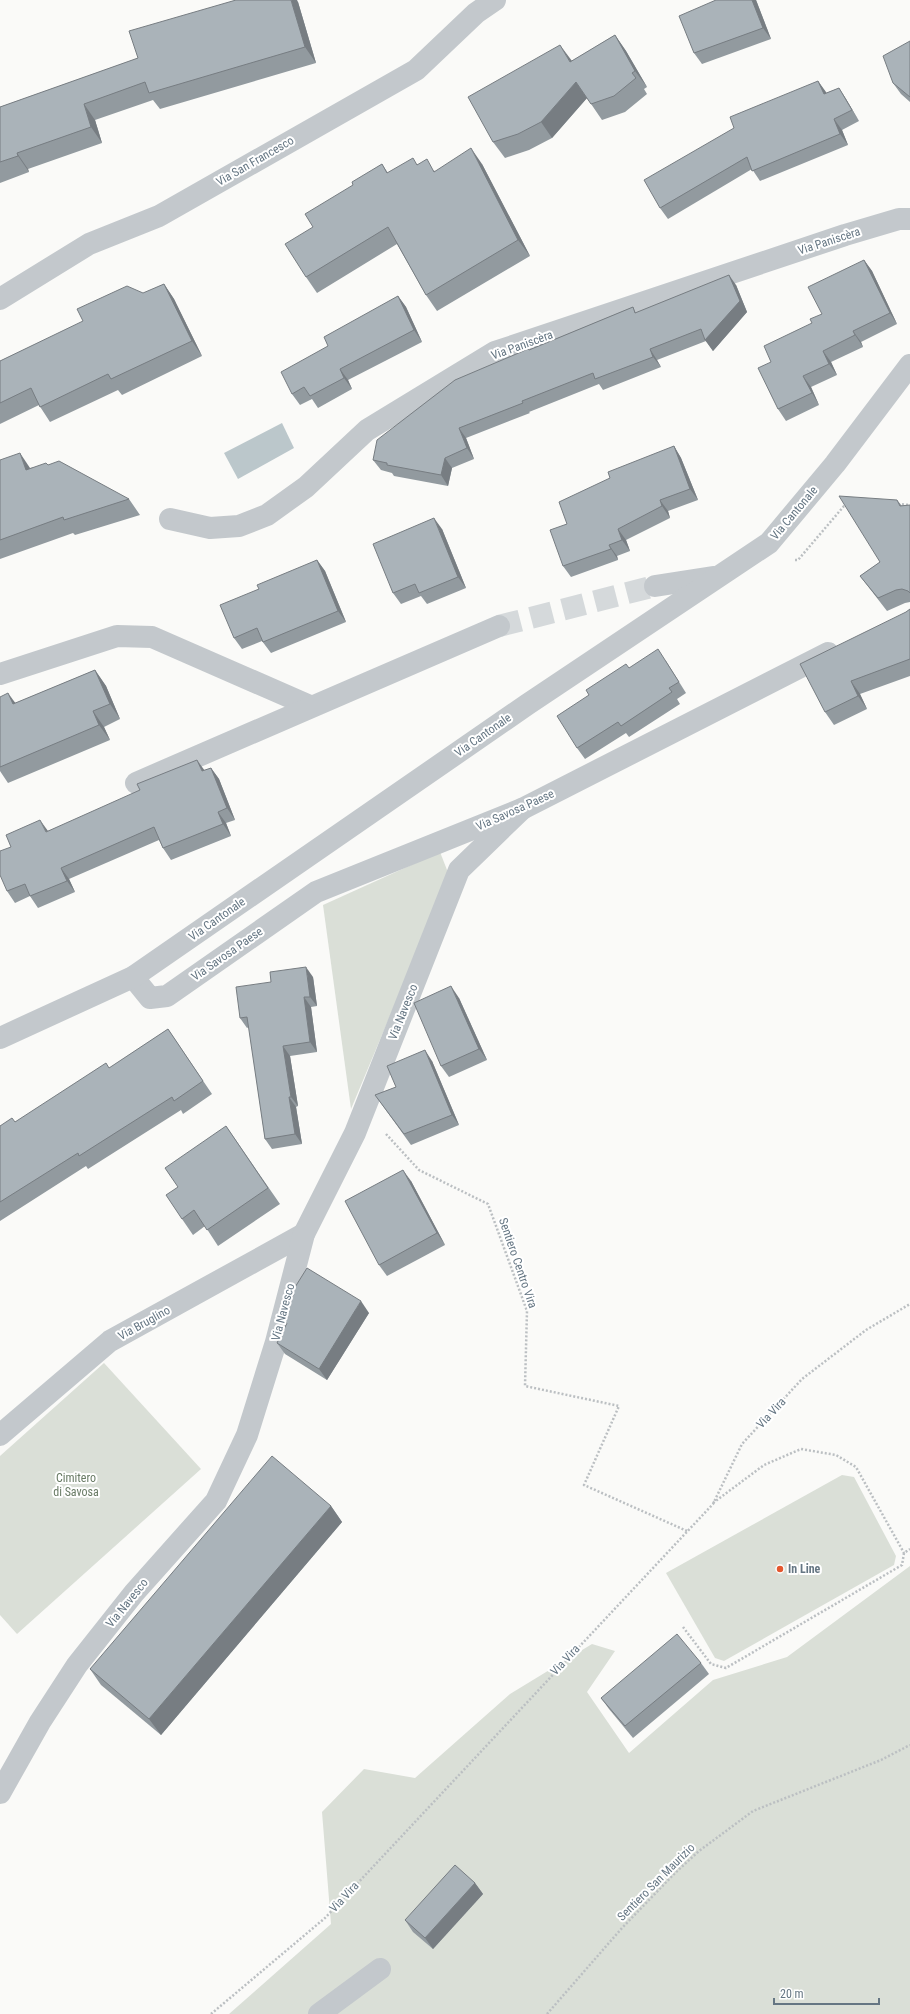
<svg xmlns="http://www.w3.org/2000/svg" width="910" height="2014" font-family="'Roboto Condensed',sans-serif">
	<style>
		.green { fill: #dadfd7 }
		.water { fill: #bbc7cb }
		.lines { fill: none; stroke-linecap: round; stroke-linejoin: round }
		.minor-tunnel { stroke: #d5d9db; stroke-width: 22; stroke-dasharray: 22 11; stroke-linecap: butt }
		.path { stroke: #bbbfc2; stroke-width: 2.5; stroke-dasharray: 2 2; stroke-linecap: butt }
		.minor { stroke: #c3c8cc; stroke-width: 22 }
		.wall { fill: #929a9f }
		.shaded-wall { fill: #777d82 }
		.building { fill: #aab3b9; stroke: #777d82 }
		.poi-dot { fill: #e4572e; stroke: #fff; stroke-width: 1.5 }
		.labels { text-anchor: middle; stroke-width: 4; stroke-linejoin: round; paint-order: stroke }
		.street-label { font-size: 12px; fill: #657683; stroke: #fff }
		.park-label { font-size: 12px; fill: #687a64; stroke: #fff }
		.poi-label { font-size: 12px; font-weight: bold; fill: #657683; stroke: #fff; text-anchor: start }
	</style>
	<rect width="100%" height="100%" fill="#fafaf8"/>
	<g class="green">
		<path d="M440,852L449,875L351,1109L323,905Z"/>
		<path d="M104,1363L201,1469L17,1634L0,1615V1456Z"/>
		<path d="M842,1475L854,1477L896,1556L894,1565L724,1661L715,1658L666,1573Z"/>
		<path d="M910,1566V2014H229L331,1924L322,1812L364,1769L415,1778L510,1694L592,1644L615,1651L587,1692L629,1753L713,1680L787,1657Z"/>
	</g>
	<path class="water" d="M282,423L294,448L238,479L224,453Z"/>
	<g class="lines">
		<path class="minor-tunnel" d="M499,626L655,586"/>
		<g class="path">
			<path d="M898,504L910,505"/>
			<path d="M795,560H798L844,506L848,504"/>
			<path d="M386,1134L419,1170L488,1204L527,1311L525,1386L619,1406L584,1485L687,1531"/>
			<path d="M713,1503L764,1465L801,1449L836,1455L856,1467L904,1553"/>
			<path d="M683,1627L711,1664L726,1668L902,1565L904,1553L910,1549"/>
			<path d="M211,2014L325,1918L713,1504L742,1444L802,1379L866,1330L910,1304"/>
			<path d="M547,2014L622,1928L675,1873L699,1851L753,1811L881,1760L910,1745"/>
		</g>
		<g class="minor">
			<path d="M0,299L89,244L159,216L416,70L476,13L495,0"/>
			<path d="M170,519L210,528L239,526L267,515L306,487L367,430L495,352L845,235L899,219H910"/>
			<path d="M655,586L713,577"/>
			<path d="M0,674L117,636L152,637L310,706"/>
			<path d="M136,783L499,626"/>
			<path d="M133,977L150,998L167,996L316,892L522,809L828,653"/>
			<path d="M0,1038L133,977L528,704L769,543L835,464L910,365"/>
			<path d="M0,1435L110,1341L304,1234"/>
			<path d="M0,1793L40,1722L77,1665L134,1593L216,1501L247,1435L276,1342L304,1234L355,1133L459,870L522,809"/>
			<path d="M319,2014L380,1969"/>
		</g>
	</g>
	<g class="wall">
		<path d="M716,0H756L771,39L702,64L694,53Z"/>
		<path d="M298,2L316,63L160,109L153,100L95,120L102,143L28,169L29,172L0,183V107Z"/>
		<path d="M615,35L626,51L647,87L644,89L647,94L625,112L602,120L587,98L552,138L529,150L505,158L493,142L572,61Z"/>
		<path d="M910,41V102L901,94L893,83Z"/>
		<path d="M818,81L826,93L839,88L846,99L859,121L842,130L848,145L760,181L752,169L668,219L660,208Z"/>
		<path d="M382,164L388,173L417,164L435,171L482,164L530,256L437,311L426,295L397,244L317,293L306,277L313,227L353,185Z"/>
		<path d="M864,260L872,271L897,324L861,342L863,347L831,362L837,375L811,387L819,405L786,421L778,409L771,362L822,314Z"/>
		<path d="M164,284L174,299L202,356L122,395L118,390L50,422L39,405L0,424V361Z"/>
		<path d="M736,285L747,312L713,351L706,341L657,360L661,367L603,390L599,384L529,412L530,413L466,438L474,459L452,468L448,486L394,476L392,473L381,470L373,460L529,350L633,307L636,313Z"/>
		<path d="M398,296L406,307L422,342L348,380L352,389L318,408L312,399L300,405L292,394L328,346Z"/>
		<path d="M674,446L681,458L698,500L668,511L670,518L626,540L630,551L617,556L618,560L571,577L563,566L567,524L610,478Z"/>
		<path d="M0,460L30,468L48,465L129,499L140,515L75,535L73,533L0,559Z"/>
		<path d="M897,500L902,506L910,505V602L905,603L887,611L870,589L860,576L880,562Z"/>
		<path d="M442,529L466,588L427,604L421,596L401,604L393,593Z"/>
		<path d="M317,560L325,571L346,622L271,653L262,641L242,649L234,638L259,589Z"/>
		<path d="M910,609V676L860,694L867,709L834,725L825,712L906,612Z"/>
		<path d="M666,661L686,693L677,699L680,704L629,737L626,733L585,759L577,748L630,668Z"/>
		<path d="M95,670L106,686L120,719L104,727L110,740L8,783L0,771V697L16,703Z"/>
		<path d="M211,768L219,779L235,820L226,823L231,836L171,860L163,848L159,840L69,879L75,892L38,908L30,896L15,903L7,891L48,831Z"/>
		<path d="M313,977L317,1006L311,1007L317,1052L290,1056L298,1106L296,1107L302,1144L272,1149L265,1139L249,1027L247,1028L240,1018L271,982Z"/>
		<path d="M459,998L487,1060L449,1077L441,1066Z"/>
		<path d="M168,1029L212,1094L183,1114L181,1110L88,1169L86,1166L0,1221V1126L15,1122L110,1068Z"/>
		<path d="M432,1061L459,1125L411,1145L375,1095L396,1087Z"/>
		<path d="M226,1126L280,1204L218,1246L205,1226L193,1235L182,1219L178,1187Z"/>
		<path d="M411,1181L445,1245L387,1276L379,1265Z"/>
		<path d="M292,1292L369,1313L327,1380L285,1354L277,1343L286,1325L284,1321L294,1295Z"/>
		<path d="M331,1506L342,1522L161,1735L101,1685L90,1669Z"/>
		<path d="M701,1663L709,1674L633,1738L609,1709L601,1698Z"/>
		<path d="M475,1883L483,1894L433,1949L413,1932L405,1920Z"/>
	</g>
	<g class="shaded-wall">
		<path d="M291,0H297L298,2L316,63L305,47Z"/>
		<path d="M752,0H756L771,39L763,28Z"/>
		<path d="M615,35L626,51L647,87L635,71Z"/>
		<path d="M560,45L572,61L581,78L570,62Z"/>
		<path d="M818,81L826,92L831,105L824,94Z"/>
		<path d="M576,82L587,98L552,138L541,122Z"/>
		<path d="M839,88L846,99L859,121L852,110Z"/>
		<path d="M84,104L95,120L102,143L91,127Z"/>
		<path d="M834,119L842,130L848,145L840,134Z"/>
		<path d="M471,148L482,164L530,256L518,240Z"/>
		<path d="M17,153L28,169L29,172L18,156Z"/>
		<path d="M864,260L872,271L897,324L890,313Z"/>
		<path d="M729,275L736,285L747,312L713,351L705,340Z"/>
		<path d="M164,284L174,299L202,356L192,341Z"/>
		<path d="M398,296L406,307L422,342L414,330Z"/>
		<path d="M853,331L861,342L863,347L855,335Z"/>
		<path d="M650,349L657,360L661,367L653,357Z"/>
		<path d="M823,351L831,362L837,375L829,364Z"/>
		<path d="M340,369L348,380L352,389L344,378Z"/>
		<path d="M803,376L811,387L819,405L812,393Z"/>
		<path d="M459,428L466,438L474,459L467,448Z"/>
		<path d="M674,446L681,458L698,500L690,489Z"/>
		<path d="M20,453L30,468L37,486L26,470Z"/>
		<path d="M445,458L452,468L448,486L441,475Z"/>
		<path d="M660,500L668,511L670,518L662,506Z"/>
		<path d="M434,518L442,529L466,588L458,577Z"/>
		<path d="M618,529L626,540L630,551L622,540Z"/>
		<path d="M609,545L617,556L618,560L611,549Z"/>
		<path d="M317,560L325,571L346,622L338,611Z"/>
		<path d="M95,670L106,686L120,719L110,704Z"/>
		<path d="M851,681L860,694L867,709L858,696Z"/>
		<path d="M8,693L19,708L13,704Z"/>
		<path d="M93,711L104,727L110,740L99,725Z"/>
		<path d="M197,760L205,771H202Z"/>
		<path d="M211,768L219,779L235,820L227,808Z"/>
		<path d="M218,812L226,823L231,836L223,824Z"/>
		<path d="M40,820L48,831L46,832Z"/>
		<path d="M61,868L69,879L75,892L67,881Z"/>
		<path d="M306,967L313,977L317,1006L310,997Z"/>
		<path d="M451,986L459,998L487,1060L479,1049Z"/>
		<path d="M304,997L311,1007L317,1052L310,1042Z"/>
		<path d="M283,1046L290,1056L298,1106L291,1097Z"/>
		<path d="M425,1050L432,1061L459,1125L452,1115Z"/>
		<path d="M289,1097L296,1107L302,1144L295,1134Z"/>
		<path d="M403,1170L411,1181L445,1245L437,1233Z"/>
		<path d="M361,1301L369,1313L327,1380L319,1369Z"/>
		<path d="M331,1506L342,1522L161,1735L149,1719Z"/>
		<path d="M475,1883L483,1894L433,1949L425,1938Z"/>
	</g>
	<g class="building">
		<path d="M236,0H291L305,47L149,93L145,82L84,104L91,127L17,153L18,156L0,162V107L138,58L129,31Z"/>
		<path d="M716,0H752L763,28L694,53L679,16Z"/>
		<path d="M615,35L635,71L632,73L636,78L614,96L591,104L576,82L541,122L518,134L493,142L468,97L560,45L570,62Z"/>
		<path d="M910,41V97L893,83L883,56Z"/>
		<path d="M818,81L824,94L839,88L852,110L834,119L840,134L752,171L747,157L660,208L644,180L734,128L730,117Z"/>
		<path d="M471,148L518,240L426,295L388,227L306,277L285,244L313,227L305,214L353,185L352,182L382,164L387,173L413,158L417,165L427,159L434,172Z"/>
		<path d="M864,260L890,313L853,331L855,335L823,351L829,364L803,376L812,393L778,409L758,368L771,362L764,346L812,323L810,319L822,314L808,287Z"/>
		<path d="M729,275L740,301L705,340L701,329L650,349L653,357L595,379L593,373L522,401L523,403L459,428L467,448L445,458L441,475L387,465V463L373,460L377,440L455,380L528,349L529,350L633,307L635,313Z"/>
		<path d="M164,284L192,341L111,379L108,374L40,407L31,388L0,403V361L83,321L77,309L127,286L143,293Z"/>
		<path d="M398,296L414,330L340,369L344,378L310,396L304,387L292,394L281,372L328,346L324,337Z"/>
		<path d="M674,446L690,489L660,500L662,506L618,529L622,540L609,545L611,549L563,566L550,530L567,524L559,502L610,478L608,472Z"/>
		<path d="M20,453L26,470L46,463L48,465L59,461L129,499L64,520L63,517L0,540V460Z"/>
		<path d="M839,496L897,500L900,506L910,505V593L908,591L902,589L896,590L878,598L860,576L880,562Z"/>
		<path d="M434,518L458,577L419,593L415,584L393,593L373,544Z"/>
		<path d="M317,560L338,611L263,642L257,628L234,638L220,605L259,589L257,585Z"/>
		<path d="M910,609V659L851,681L858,696L825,712L800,664L906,612Z"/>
		<path d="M658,649L679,682L669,688L672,692L621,726L618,722L577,748L557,716L589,695L586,690L626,664L629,668Z"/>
		<path d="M95,670L110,704L93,711L99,725L0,767V697L8,693L13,704Z"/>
		<path d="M197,760L202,771L211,768L227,808L218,812L223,824L163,848L154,827L61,868L67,881L30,896L25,884L7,891L0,875V851L11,847L6,835L40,820L46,832L140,790L137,784Z"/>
		<path d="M306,967L310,997H304L310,1042L283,1046L291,1097H289L295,1134L265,1139L247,1017L240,1018L236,987L271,982L270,972Z"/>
		<path d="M451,986L479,1049L441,1066L414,1003Z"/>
		<path d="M168,1029L203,1081L174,1101L172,1097L79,1156L78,1153L0,1202V1126L12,1118L15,1122L106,1063L109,1068Z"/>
		<path d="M425,1050L452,1115L404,1134L375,1095L396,1087L387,1066Z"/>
		<path d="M226,1126L268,1188L207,1230L194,1210L182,1219L166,1195L178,1187L165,1168Z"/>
		<path d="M403,1170L437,1233L379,1265L345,1201Z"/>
		<path d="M307,1268L361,1301L319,1369L277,1343L287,1323L284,1321L288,1304L294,1294L292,1292Z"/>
		<path d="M272,1456L331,1506L149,1719L90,1669Z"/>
		<path d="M677,1634L701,1663L625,1726L601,1698Z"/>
		<path d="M455,1865L475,1883L425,1938L405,1920Z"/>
	</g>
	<circle class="poi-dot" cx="780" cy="1569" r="4"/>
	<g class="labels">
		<g class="street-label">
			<text transform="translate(255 161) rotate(-30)" y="4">Via San Francesco</text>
			<text transform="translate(829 241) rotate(-18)" y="4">Via Paniscèra</text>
			<text transform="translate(522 345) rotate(-20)" y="4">Via Paniscèra</text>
			<text transform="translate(794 513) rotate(-50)" y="4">Via Cantonale</text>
			<text transform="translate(483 735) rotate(-35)" y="4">Via Cantonale</text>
			<text transform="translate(515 810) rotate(-24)" y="4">Via Savosa Paese</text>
			<text transform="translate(217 919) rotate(-35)" y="4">Via Cantonale</text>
			<text transform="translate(227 954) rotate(-35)" y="4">Via Savosa Paese</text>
			<text transform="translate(403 1012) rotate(-68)" y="4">Via Navesco</text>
			<text transform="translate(518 1263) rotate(71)" y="4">Sentiero Centro Vira</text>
			<text transform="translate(283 1312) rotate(-75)" y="4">Via Navesco</text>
			<text transform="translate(144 1323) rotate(-29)" y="4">Via Bruglino</text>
			<text transform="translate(771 1413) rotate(-47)" y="4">Via Vira</text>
			<text transform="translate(127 1603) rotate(-51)" y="4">Via Navesco</text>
			<text transform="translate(565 1660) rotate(-47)" y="4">Via Vira</text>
			<text transform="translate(656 1882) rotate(-45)" y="4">Sentiero San Maurizio</text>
			<text transform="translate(344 1897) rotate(-47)" y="4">Via Vira</text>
		</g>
		<g class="park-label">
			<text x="76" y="1482">Cimitero<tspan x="76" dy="14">di Savosa</tspan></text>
		</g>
		<g class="poi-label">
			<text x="788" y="1573">In Line</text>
		</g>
	</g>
	<path d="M774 1998v6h105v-6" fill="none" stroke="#657683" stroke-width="2"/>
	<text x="780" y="1998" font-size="12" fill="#657683" stroke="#ffffff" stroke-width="3" paint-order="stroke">20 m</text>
</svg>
